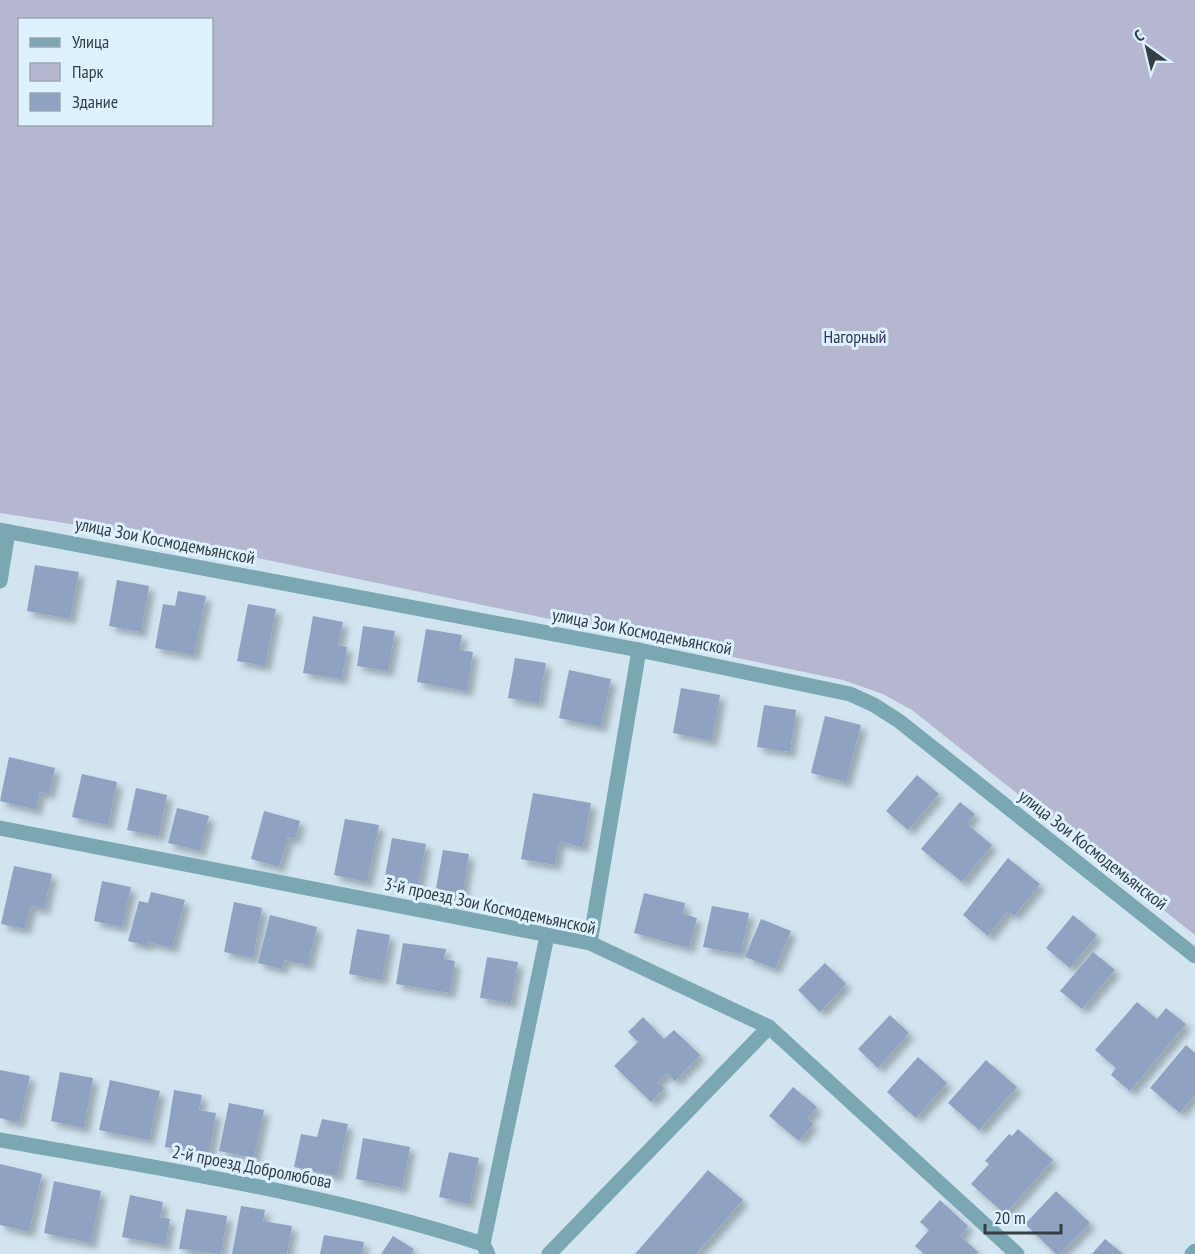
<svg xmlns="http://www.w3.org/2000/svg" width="1195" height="1254" font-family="'PT Sans Narrow',sans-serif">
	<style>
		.green { fill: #b5b6cf; fill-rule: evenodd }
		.building { fill: #8fa2c1; filter: url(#shadow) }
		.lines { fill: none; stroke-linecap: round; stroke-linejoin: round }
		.minor { stroke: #7ba7b2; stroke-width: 15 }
		.labels { text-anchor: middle; stroke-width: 6; stroke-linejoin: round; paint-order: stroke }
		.park-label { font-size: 18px; fill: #373363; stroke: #def1fe }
		.street-label { font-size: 18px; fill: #363e43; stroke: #def1fe }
	</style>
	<defs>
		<filter id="shadow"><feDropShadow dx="5.5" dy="5.5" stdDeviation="3" flood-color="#0004"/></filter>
	</defs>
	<rect width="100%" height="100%" fill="#d1e4f0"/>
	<path class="green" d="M0,0H1195V935L912,710L883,694L843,680L161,538L0,513ZM20,20H212V124H20Z"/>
	<g class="building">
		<path d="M35,565L79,572L70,619L27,611Z"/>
		<path d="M117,580L149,586L141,632L109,626Z"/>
		<path d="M178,591L206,596L194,655L155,648L163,604L175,606Z"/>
		<path d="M248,604L276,609L265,666L237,661Z"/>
		<path d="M313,616L343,622L338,645L347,647L342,679L303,673Z"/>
		<path d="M363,626L395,631L388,671L357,666Z"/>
		<path d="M426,629L462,635L459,650L473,652L467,691L417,682Z"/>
		<path d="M515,658L546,663L539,703L508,698Z"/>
		<path d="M569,670L611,679L601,727L559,718Z"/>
		<path d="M681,688L720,695L712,741L673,733Z"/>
		<path d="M764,705L796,710L790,752L757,747Z"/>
		<path d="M825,716L861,725L846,782L811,773Z"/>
		<path d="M9,757L55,768L49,794L40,792L36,810L0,801Z"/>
		<path d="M82,774L117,782L108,825L72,817Z"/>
		<path d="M917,775L939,794L908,830L886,811Z"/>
		<path d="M136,788L167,795L159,836L127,830Z"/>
		<path d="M533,793L591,803L583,847L559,842L555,865L521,859Z"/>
		<path d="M960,802L975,814L967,824L992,845L962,882L921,849Z"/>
		<path d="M177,808L209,816L200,851L168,843Z"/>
		<path d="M264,811L300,821L295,839L288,837L279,867L251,859Z"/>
		<path d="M345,819L379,825L367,882L334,875Z"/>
		<path d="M392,838L426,844L418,888L384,882Z"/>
		<path d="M443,850L469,854L461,903L434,899Z"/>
		<path d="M1008,858L1040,884L1014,916L1008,911L988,936L963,915Z"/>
		<path d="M14,866L52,874L44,909L31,906L25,929L1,924Z"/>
		<path d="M102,881L131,887L122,927L94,921Z"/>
		<path d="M151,892L185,900L172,948L148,942L147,946L128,941L139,901L148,903Z"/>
		<path d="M644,893L685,903L683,914L697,918L689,948L634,933Z"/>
		<path d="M234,902L262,908L253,958L224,952Z"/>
		<path d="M712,906L749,913L741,954L703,947Z"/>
		<path d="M270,915L317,927L308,965L285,960L282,969L258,963Z"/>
		<path d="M1073,915L1097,935L1070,968L1046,948Z"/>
		<path d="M761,919L791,931L775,969L745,957Z"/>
		<path d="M357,929L390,935L382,980L349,974Z"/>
		<path d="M403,943L446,949L444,959L455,961L450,993L396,984Z"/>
		<path d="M1093,952L1115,970L1082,1009L1060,991Z"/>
		<path d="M487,957L518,962L511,1003L480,998Z"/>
		<path d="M825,963L846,984L820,1012L798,990Z"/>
		<path d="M1137,1002L1157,1019L1166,1008L1186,1024L1130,1091L1111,1075L1116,1068L1095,1050Z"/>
		<path d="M890,1015L909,1033L878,1068L858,1049Z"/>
		<path d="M643,1017L664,1039L674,1030L700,1055L675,1081L667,1073L657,1083L664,1088L651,1102L614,1066L638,1042L628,1032Z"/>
		<path d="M1186,1045L1195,1053V1094L1180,1113L1150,1088Z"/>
		<path d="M918,1057L947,1083L916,1118L887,1092Z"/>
		<path d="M986,1060L1017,1087L979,1130L948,1103Z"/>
		<path d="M0,1070L30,1076L19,1123L0,1118Z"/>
		<path d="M60,1072L93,1078L84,1128L51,1121Z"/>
		<path d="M110,1080L160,1091L149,1140L99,1130Z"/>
		<path d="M793,1087L817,1107L807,1119L813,1124L799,1141L769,1116Z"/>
		<path d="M174,1090L202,1095L199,1110L216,1113L209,1154L165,1147Z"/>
		<path d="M229,1103L264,1110L254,1158L219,1151Z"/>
		<path d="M322,1119L348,1124L337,1176L294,1167L301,1134L317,1137Z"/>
		<path d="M1018,1129L1053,1160L1005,1214L971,1184L989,1164L985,1161L1009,1134L1012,1136Z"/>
		<path d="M363,1138L410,1147L402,1188L356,1179Z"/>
		<path d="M449,1152L479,1158L469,1204L439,1197Z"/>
		<path d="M0,1164L42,1174L29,1232L0,1225Z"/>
		<path d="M708,1170L743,1200L696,1254H635Z"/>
		<path d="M54,1181L101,1191L91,1243L44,1233Z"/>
		<path d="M1056,1191L1090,1223L1060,1254H1056L1025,1224Z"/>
		<path d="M130,1195L163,1202L160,1217L170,1219L165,1245L122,1237Z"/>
		<path d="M940,1200L968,1226L960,1236L978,1252L976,1254H924L915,1246L929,1230L920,1222Z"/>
		<path d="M241,1206L265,1210L263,1221L292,1226L287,1254H232Z"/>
		<path d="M186,1209L227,1216L221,1254L179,1249Z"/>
		<path d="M324,1235L364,1242L362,1254H320Z"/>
		<path d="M393,1236L414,1249L411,1254H381Z"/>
		<path d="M1105,1239L1123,1254H1092Z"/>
	</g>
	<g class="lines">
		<g class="minor">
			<path d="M0,530L639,650L850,694L874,705L899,721L1195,956"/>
			<path d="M0,581L8,532"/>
			<path d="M0,828L590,943L769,1027L1017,1254"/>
			<path d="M590,943L639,650"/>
			<path d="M0,1140C162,1169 326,1193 483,1244L488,1254"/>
			<path d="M483,1244L547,936"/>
			<path d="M549,1254L769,1027"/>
			<path d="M1192,1254L1195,1251"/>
		</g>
	</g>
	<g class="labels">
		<g class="park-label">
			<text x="855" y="343">Нагорный</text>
		</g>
		<g class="street-label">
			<text transform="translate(165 541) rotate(11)" y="6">улица Зои Космодемьянской</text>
			<text transform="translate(642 632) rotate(11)" y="6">улица Зои Космодемьянской</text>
			<text transform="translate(1093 850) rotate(38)" y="6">улица Зои Космодемьянской</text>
			<text transform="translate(490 906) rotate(12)" y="6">3-й проезд Зои Космодемьянской</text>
			<text transform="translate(252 1167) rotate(11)" y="6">2-й проезд Добролюбова</text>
		</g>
	</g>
	<rect x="18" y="18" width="195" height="108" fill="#def1fe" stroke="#9ba9b3" stroke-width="1.5"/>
	<rect x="30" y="38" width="30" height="9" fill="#7ba7b2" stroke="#9ba9b3" stroke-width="1.5"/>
	<text x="72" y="48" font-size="18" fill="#363e43">Улица</text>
	<rect x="30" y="63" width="30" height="18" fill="#b5b6cf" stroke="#9ba9b3" stroke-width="1.5"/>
	<text x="72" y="78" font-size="18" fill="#363e43">Парк</text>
	<rect x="30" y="93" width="30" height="18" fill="#8fa2c1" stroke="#9ba9b3" stroke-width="1.5"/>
	<text x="72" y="108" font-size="18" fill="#363e43">Здание</text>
	<g transform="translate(1147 48) rotate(326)" stroke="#def1fe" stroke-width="4.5" paint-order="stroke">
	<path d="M0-4.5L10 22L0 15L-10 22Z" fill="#363e43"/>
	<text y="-9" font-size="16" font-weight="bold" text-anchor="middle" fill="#363e43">С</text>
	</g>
	<path d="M985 1224v9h76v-9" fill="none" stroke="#363e43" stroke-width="3"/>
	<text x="994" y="1224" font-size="18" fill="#363e43" stroke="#def1fe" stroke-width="4.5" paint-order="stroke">20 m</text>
</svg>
